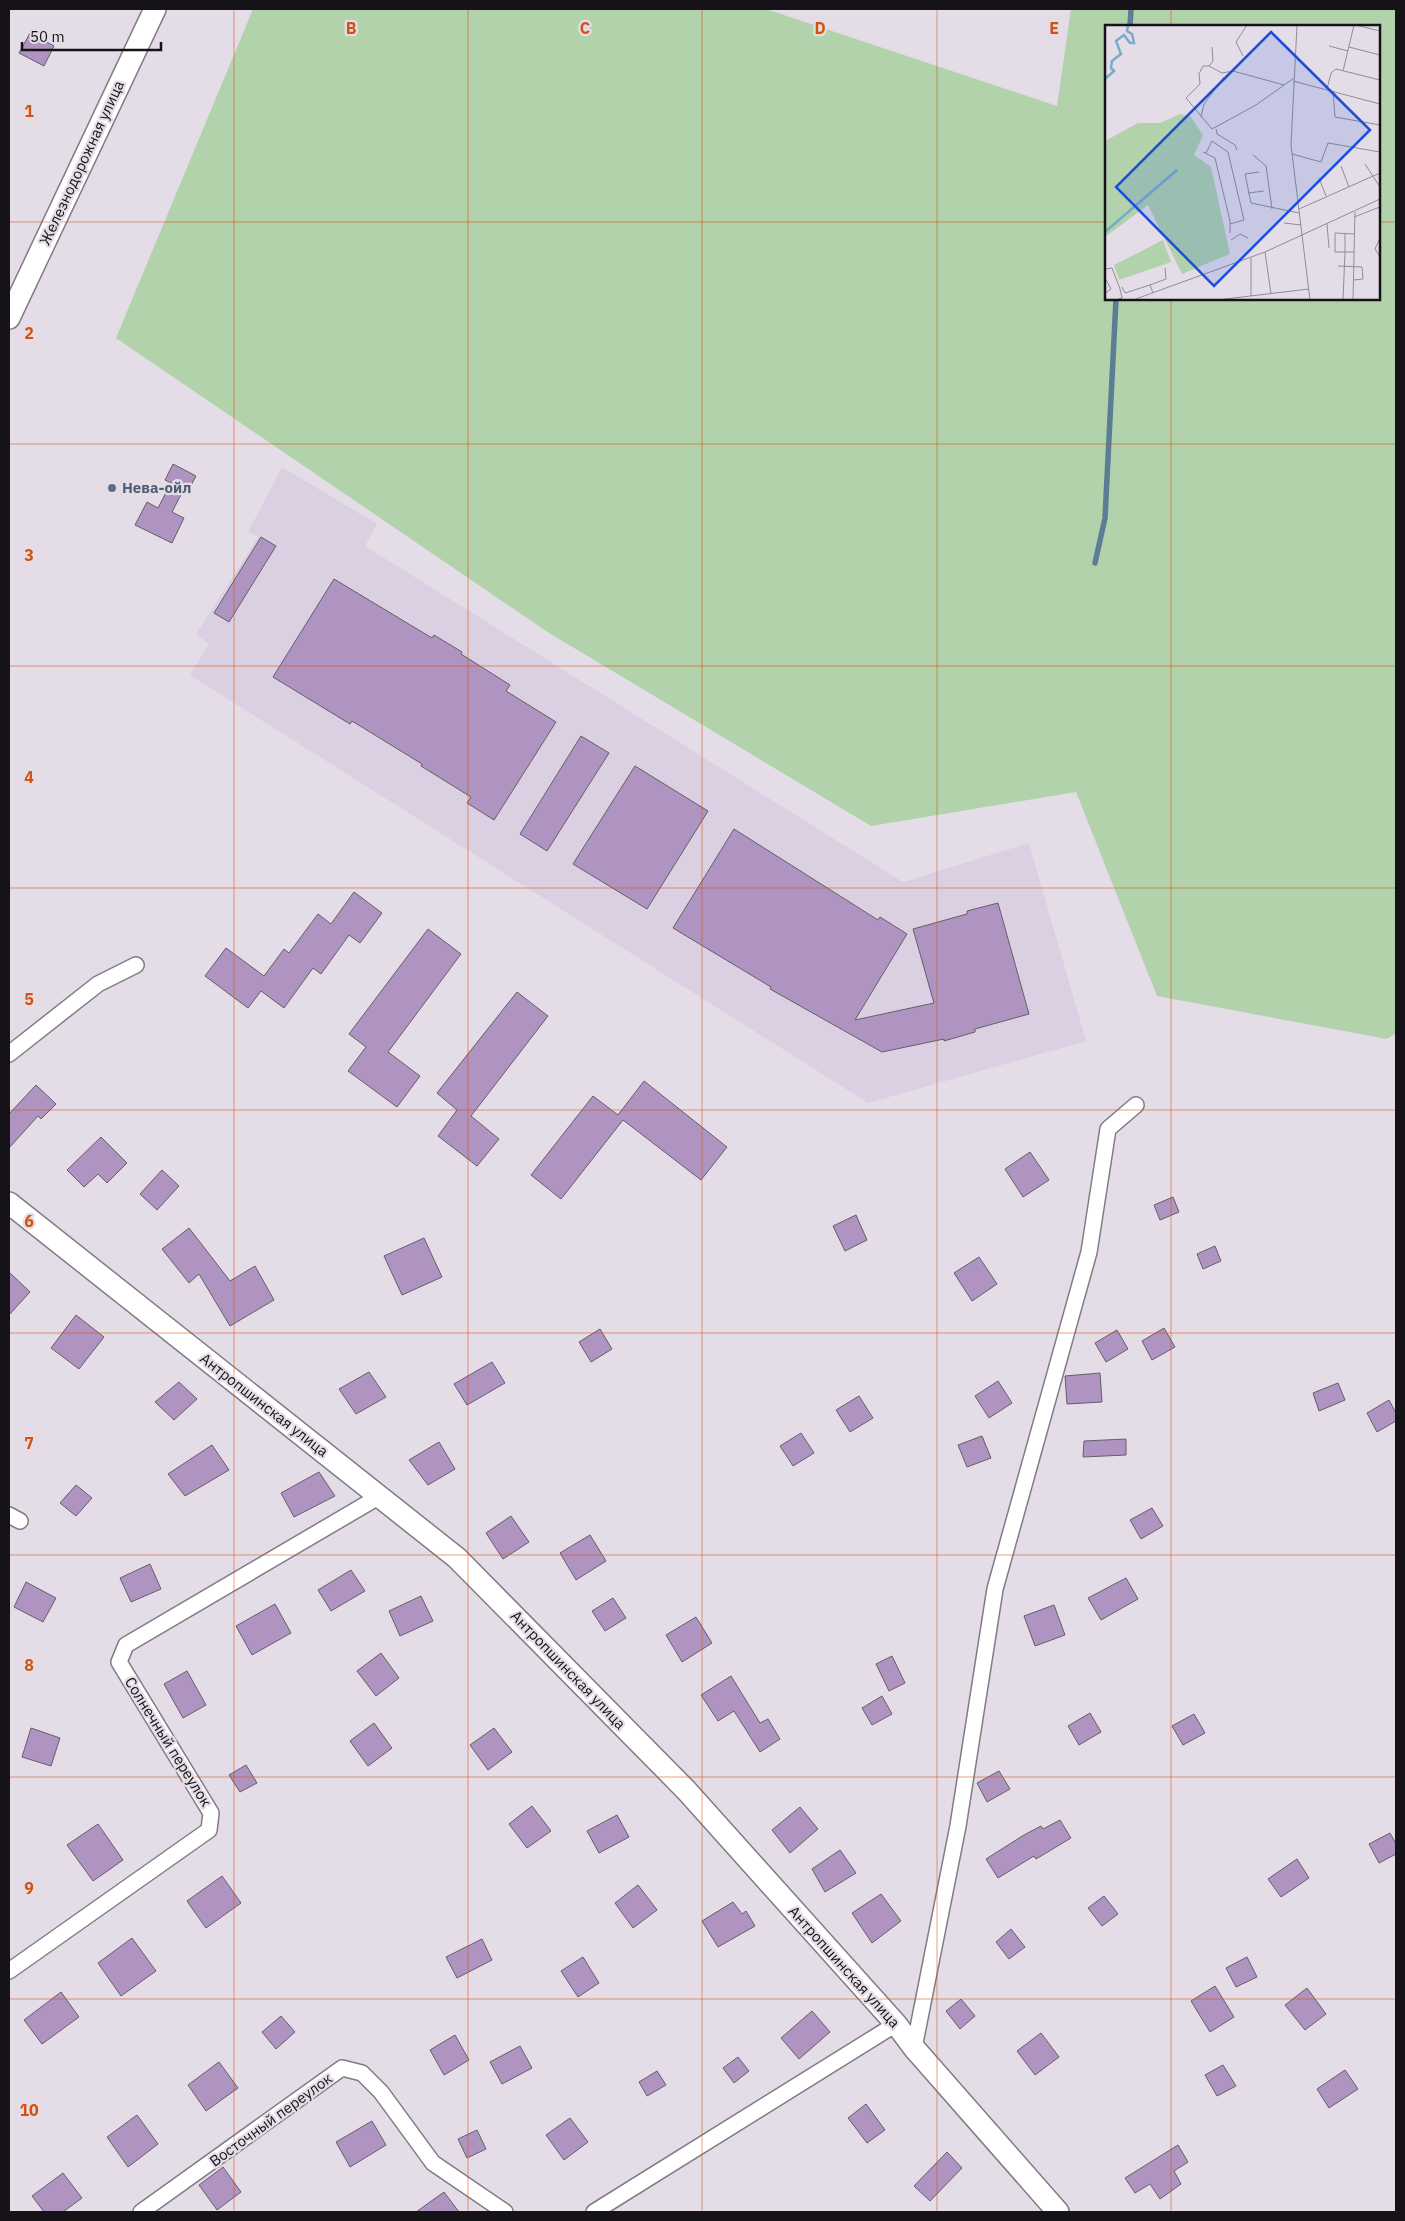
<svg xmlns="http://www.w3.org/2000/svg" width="1405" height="2221" font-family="'IBM Plex Sans',sans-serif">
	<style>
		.built { fill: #dad0e1 }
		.green { fill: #b1d2ab; fill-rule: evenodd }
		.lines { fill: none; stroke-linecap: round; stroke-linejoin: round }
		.stream { stroke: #5b7e94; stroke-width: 5.5 }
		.building { fill: #af94c1; stroke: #645f68 }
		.street-casing { stroke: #817b85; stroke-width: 18 }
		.secondary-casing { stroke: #817b85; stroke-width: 24 }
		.street { stroke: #fff; stroke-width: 15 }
		.secondary { stroke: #fff; stroke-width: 21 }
		.grid { fill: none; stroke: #d3520d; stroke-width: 1; stroke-opacity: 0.55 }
		.service-dot { fill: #5c6f8a; stroke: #e4dde8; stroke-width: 2 }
		.labels { text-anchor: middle; stroke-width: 4.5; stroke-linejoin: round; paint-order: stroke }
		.street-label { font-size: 15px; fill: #151317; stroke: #e4dde8 }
		.service-label { font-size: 15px; font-weight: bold; fill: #4e5e75; stroke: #e4dde8; text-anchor: start }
		.inset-river { fill: none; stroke: #79acca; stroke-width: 2.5 }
		.inset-road { fill: none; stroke: #918c94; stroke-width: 1 }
		.view { fill: #1d4ed8; fill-opacity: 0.15; stroke: #1d4ed8; stroke-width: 2.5 }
		.inset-edge { fill: none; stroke: #151317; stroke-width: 2.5 }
		.grid-label { font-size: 16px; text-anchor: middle; font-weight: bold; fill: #d3520d; stroke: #e4dde8; stroke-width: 4.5; stroke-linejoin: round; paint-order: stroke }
	</style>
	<rect width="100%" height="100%" fill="#e4dde8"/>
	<path class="built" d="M282,467L377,524L365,546L903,882L1029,843L1086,1041L868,1103L190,675L209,644L196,634L258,537L248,532Z"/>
	<path class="green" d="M253,9H766L1057,106L1071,9H1396V1033L1387,1039L1157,996L1076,792L871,826L549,633L116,338ZM1106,26H1379V299H1106Z"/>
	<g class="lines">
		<g class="stream">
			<path d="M1130,26L1131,9"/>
			<path d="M1095,563L1105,518L1116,299"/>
		</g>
	</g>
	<g class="building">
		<path d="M30,33L54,46L44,66L19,53Z"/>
		<path d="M173,464L196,476L189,489L185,487L172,512L184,518L172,543L135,525L147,502L158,508L171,483L165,480Z"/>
		<path d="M261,537L276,546L229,622L214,613Z"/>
		<path d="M334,579L432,638L434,635L462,652L461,654L510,685L506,691L556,722L494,820L467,803L471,797L421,766L422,764L352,721L350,724L273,677Z"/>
		<path d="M581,736L609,753L547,851L520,834Z"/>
		<path d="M635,766L708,811L647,909L573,864Z"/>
		<path d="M734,829L878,920L880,917L907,934L855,1020L934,1003L913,929L967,914V911L998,903L1029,1014L975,1029V1032L944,1041V1039L882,1052L770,989L771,987L673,928Z"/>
		<path d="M354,892L382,913L360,943L349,935L321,974L313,968L284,1008L261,991L248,1008L205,976L226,948L264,976L284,949L289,953L318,914L331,924Z"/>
		<path d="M428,929L461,954L388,1052L420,1076L397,1107L348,1071L366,1047L349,1034Z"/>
		<path d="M517,992L548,1016L471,1116L499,1139L477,1166L438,1136L457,1110L437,1093Z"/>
		<path d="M644,1081L727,1147L701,1180L623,1120L561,1199L531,1175L593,1096L618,1115Z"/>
		<path d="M36,1085L56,1104L41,1119L38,1116L9,1148V1114Z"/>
		<path d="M101,1137L127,1163L107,1183L98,1174L84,1187L67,1170Z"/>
		<path d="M1030,1152L1049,1180L1023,1197L1005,1169Z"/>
		<path d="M162,1170L179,1186L157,1210L140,1194Z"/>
		<path d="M1173,1197L1179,1212L1160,1220L1154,1205Z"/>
		<path d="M856,1215L867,1240L845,1251L833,1226Z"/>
		<path d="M189,1228L230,1281L255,1266L274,1300L230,1326L199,1274L189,1283L162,1249Z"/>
		<path d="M424,1238L442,1277L402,1295L384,1256Z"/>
		<path d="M1215,1246L1221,1261L1203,1269L1197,1254Z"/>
		<path d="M979,1257L997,1284L972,1301L954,1273Z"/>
		<path d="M9,1272L30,1292L9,1315Z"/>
		<path d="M76,1315L104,1337L79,1369L51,1348Z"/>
		<path d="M1164,1328L1175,1347L1152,1360L1142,1341Z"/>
		<path d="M600,1329L612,1349L591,1362L579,1342Z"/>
		<path d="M1117,1330L1128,1349L1106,1362L1095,1343Z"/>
		<path d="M492,1362L505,1383L467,1405L454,1384Z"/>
		<path d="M369,1372L386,1397L356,1414L339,1389Z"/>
		<path d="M1100,1373L1102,1402L1067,1404L1065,1376Z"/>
		<path d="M998,1381L1012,1403L989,1418L975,1396Z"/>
		<path d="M179,1382L197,1399L174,1420L155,1402Z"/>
		<path d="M1338,1383L1345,1400L1319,1411L1313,1393Z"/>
		<path d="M859,1396L873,1418L850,1432L836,1410Z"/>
		<path d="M1389,1400L1396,1413V1421L1377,1432L1367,1413Z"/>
		<path d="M801,1433L814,1453L793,1466L780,1446Z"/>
		<path d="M982,1436L991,1458L967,1467L958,1445Z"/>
		<path d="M1126,1439V1455L1083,1457L1084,1441Z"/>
		<path d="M439,1442L455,1469L428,1485L409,1460Z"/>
		<path d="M212,1445L229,1470L185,1496L168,1474Z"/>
		<path d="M319,1472L335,1496L294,1517L281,1493Z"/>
		<path d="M76,1485L92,1498L76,1516L60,1503Z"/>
		<path d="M1152,1508L1163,1526L1141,1539L1130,1520Z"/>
		<path d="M511,1516L529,1542L503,1559L486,1533Z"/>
		<path d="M590,1535L606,1561L576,1580L560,1553Z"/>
		<path d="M150,1564L161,1589L131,1602L120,1578Z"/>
		<path d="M351,1570L365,1591L331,1611L318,1590Z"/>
		<path d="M1126,1578L1138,1599L1101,1620L1088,1598Z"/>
		<path d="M26,1582L56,1598L43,1622L14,1607Z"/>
		<path d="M421,1596L433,1621L400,1636L389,1611Z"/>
		<path d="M613,1598L626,1618L605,1631L592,1611Z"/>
		<path d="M275,1604L291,1633L252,1655L236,1626Z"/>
		<path d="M1054,1605L1065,1635L1035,1646L1024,1616Z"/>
		<path d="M696,1617L712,1643L682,1662L666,1635Z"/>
		<path d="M381,1653L399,1678L376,1696L357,1671Z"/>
		<path d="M892,1656L905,1683L889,1691L876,1664Z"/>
		<path d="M187,1671L206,1705L183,1718L164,1684Z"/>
		<path d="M731,1676L760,1723L768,1719L780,1739L760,1752L734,1711L718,1721L701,1695Z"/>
		<path d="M882,1696L892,1714L872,1725L862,1708Z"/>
		<path d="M1090,1713L1101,1732L1079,1745L1068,1726Z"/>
		<path d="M1194,1714L1205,1733L1183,1745L1172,1726Z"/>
		<path d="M374,1723L392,1748L368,1766L350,1741Z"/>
		<path d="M31,1728L60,1738L51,1766L22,1757Z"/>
		<path d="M494,1728L512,1752L488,1770L470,1745Z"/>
		<path d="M246,1765L257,1783L240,1792L229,1775Z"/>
		<path d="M999,1771L1010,1789L987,1802L977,1783Z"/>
		<path d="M532,1806L551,1831L527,1848L509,1824Z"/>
		<path d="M800,1807L818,1829L790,1853L772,1830Z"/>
		<path d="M617,1815L629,1837L599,1853L587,1831Z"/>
		<path d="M1060,1820L1071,1838L1036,1859L1034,1856L998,1878L986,1859L1024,1835L1041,1826L1043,1829Z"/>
		<path d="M98,1824L123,1860L93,1881L67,1845Z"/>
		<path d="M1390,1833L1396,1844V1854L1379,1863L1369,1844Z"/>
		<path d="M840,1850L856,1873L825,1892L812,1869Z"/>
		<path d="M1297,1859L1309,1878L1281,1897L1268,1879Z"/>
		<path d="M222,1876L241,1903L206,1928L187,1901Z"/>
		<path d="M638,1885L657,1910L633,1928L615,1903Z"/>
		<path d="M881,1894L901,1921L872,1943L852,1913Z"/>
		<path d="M1104,1896L1118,1914L1102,1926L1088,1908Z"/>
		<path d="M733,1902L742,1914L746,1911L755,1926L718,1947L702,1921Z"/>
		<path d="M1011,1929L1025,1947L1009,1959L996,1942Z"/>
		<path d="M132,1938L156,1971L121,1996L98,1963Z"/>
		<path d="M482,1939L492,1960L457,1978L446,1957Z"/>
		<path d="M583,1957L599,1983L578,1997L561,1971Z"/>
		<path d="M1247,1957L1257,1977L1236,1987L1226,1968Z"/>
		<path d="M1215,1986L1234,2017L1210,2032L1191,2001Z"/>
		<path d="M1307,1988L1326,2014L1305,2030L1285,2005Z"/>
		<path d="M61,1992L79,2017L42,2044L24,2020Z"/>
		<path d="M961,1999L975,2016L960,2029L946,2011Z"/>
		<path d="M812,2011L830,2032L799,2059L781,2038Z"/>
		<path d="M281,2016L295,2032L276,2049L262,2032Z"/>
		<path d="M1041,2033L1059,2057L1035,2075L1017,2051Z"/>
		<path d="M455,2035L469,2060L444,2075L430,2050Z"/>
		<path d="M520,2046L532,2068L502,2084L490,2062Z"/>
		<path d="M738,2057L749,2071L734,2083L723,2068Z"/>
		<path d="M219,2062L238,2088L206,2111L188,2085Z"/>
		<path d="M1223,2065L1236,2086L1217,2096L1205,2075Z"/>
		<path d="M1345,2070L1358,2089L1329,2108L1317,2089Z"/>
		<path d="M657,2071L666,2085L647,2096L639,2082Z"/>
		<path d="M866,2104L885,2130L867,2143L848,2118Z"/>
		<path d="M137,2115L158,2144L128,2167L107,2137Z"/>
		<path d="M570,2118L588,2142L564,2160L546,2135Z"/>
		<path d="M372,2121L386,2145L350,2167L336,2142Z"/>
		<path d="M477,2130L486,2149L467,2158L458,2139Z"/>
		<path d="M1178,2145L1188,2162L1174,2171L1181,2184L1160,2199L1150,2184L1135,2193L1125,2178Z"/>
		<path d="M947,2152L962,2168L930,2201L914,2186Z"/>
		<path d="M223,2167L241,2192L217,2210L199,2185Z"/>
		<path d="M63,2173L82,2198L63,2212H44L32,2196Z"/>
		<path d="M444,2192L459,2212H416Z"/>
	</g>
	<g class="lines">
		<defs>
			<g id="street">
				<path d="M9,1054L98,984L136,965"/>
				<path d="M9,1515L20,1521"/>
				<path d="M9,1971L209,1830L211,1813L119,1662L126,1645L380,1496"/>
				<path d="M914,2048L958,1826L995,1589L1089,1252L1108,1129L1136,1105"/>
				<path d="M141,2212L342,2068L362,2073L381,2092L433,2163L505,2212"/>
				<path d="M594,2212L896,2024"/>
			</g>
			<g id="secondary">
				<path d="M9,318L155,9"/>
				<path d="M9,1203L457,1558L686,1790L896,2024L914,2048L1058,2212"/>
			</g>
		</defs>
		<use href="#street" class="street-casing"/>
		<use href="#secondary" class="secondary-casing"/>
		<use href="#street" class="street"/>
		<use href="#secondary" class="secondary"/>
	</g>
	<path class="grid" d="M234,9V2212M468,9V2212M702,9V2212M937,9V2212M1171,9V26M9,222H1106M1379,222H1396M1171,299V2212M9,444H1396M9,666H1396M9,888H1396M9,1110H1396M9,1333H1396M9,1555H1396M9,1777H1396M9,1999H1396"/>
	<circle class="service-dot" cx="112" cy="488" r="5"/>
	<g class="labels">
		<g class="street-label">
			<text transform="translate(82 163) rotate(-65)" y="5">Железнодорожная улица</text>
			<text transform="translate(264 1405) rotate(38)" y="5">Антропшинская улица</text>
			<text transform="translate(568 1670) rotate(46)" y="5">Антропшинская улица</text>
			<text transform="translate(168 1742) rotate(58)" y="5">Солнечный переулок</text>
			<text transform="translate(844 1967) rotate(48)" y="5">Антропшинская улица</text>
			<text transform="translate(271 2120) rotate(-36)" y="5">Восточный переулок</text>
		</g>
		<g class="service-label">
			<text x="122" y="493">Нева-ойл</text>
		</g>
	</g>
	<g transform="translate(1105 25)">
		<rect width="275" height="275" fill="#e4dde8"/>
		<path d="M75,89L85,91L98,110L89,130L106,142L125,229L77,249L43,180L0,212V116L33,98H55ZM58,215L66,237L14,255L9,240Z" fill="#b1d2ab"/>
		<path class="inset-river" d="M0,54L9,46L6,43L7,36L16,29L11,16L19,10L25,18H29L27,9L22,6L23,0M0,207L72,145"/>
		<path class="inset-road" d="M192,0L186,120L205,275M251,0L275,6M224,21L243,26M107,22L108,36L104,41H98L94,49L95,59L81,73L107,104L151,80L189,53M244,22L275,30M138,31L131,17L142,0M104,41L117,48L128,46L179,60M238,46L249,0M188,56L275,79M222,64L226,48L231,44L275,55M228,66L230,92L275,100M96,92L99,79L119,52M111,104L112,109L130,120L132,125M98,127L110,133L125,196V208M101,128L107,116L123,127L139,195L125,199M187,129L216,137L223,118L275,127M148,130L161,141L167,184M260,139L275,162M236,141L244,162M154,147L140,149L146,178L194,188M214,153L221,171M143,168L159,166M194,184L275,148M249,192L275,182M179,198L196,200M222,199L224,223M240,209V227H249M275,213L270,224L275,232M126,215L135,209L143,213M160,227L166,269M146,233V271M233,241L257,242L258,254L249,255M0,244L7,243L15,264L17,273L11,275M0,253L6,264L0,268M45,260L61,254L60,243M17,262L20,268L45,260L48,268M28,275L160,227L275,174M112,275L204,264M248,275H238L240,227H230V208L249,209M248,275L250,187"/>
		<path class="view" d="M166,7L265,105L109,261L11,162Z"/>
		<rect width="275" height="275" class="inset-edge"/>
	</g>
	<g class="grid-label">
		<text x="351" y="34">B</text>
		<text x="585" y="34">C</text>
		<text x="820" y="34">D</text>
		<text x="1054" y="34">E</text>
		<text x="29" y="117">1</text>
		<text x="29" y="339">2</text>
		<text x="29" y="561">3</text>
		<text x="29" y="783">4</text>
		<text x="29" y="1005">5</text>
		<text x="29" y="1227">6</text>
		<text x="29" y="1449">7</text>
		<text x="29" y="1671">8</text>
		<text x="29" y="1894">9</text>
		<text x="29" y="2116">10</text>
	</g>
	<rect width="1405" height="2221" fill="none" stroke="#151317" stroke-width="20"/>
	<path d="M22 42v8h139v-8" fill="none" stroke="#151317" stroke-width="2.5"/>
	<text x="30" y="42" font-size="15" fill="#151317" stroke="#e4dde8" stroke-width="4" paint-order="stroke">50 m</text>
</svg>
